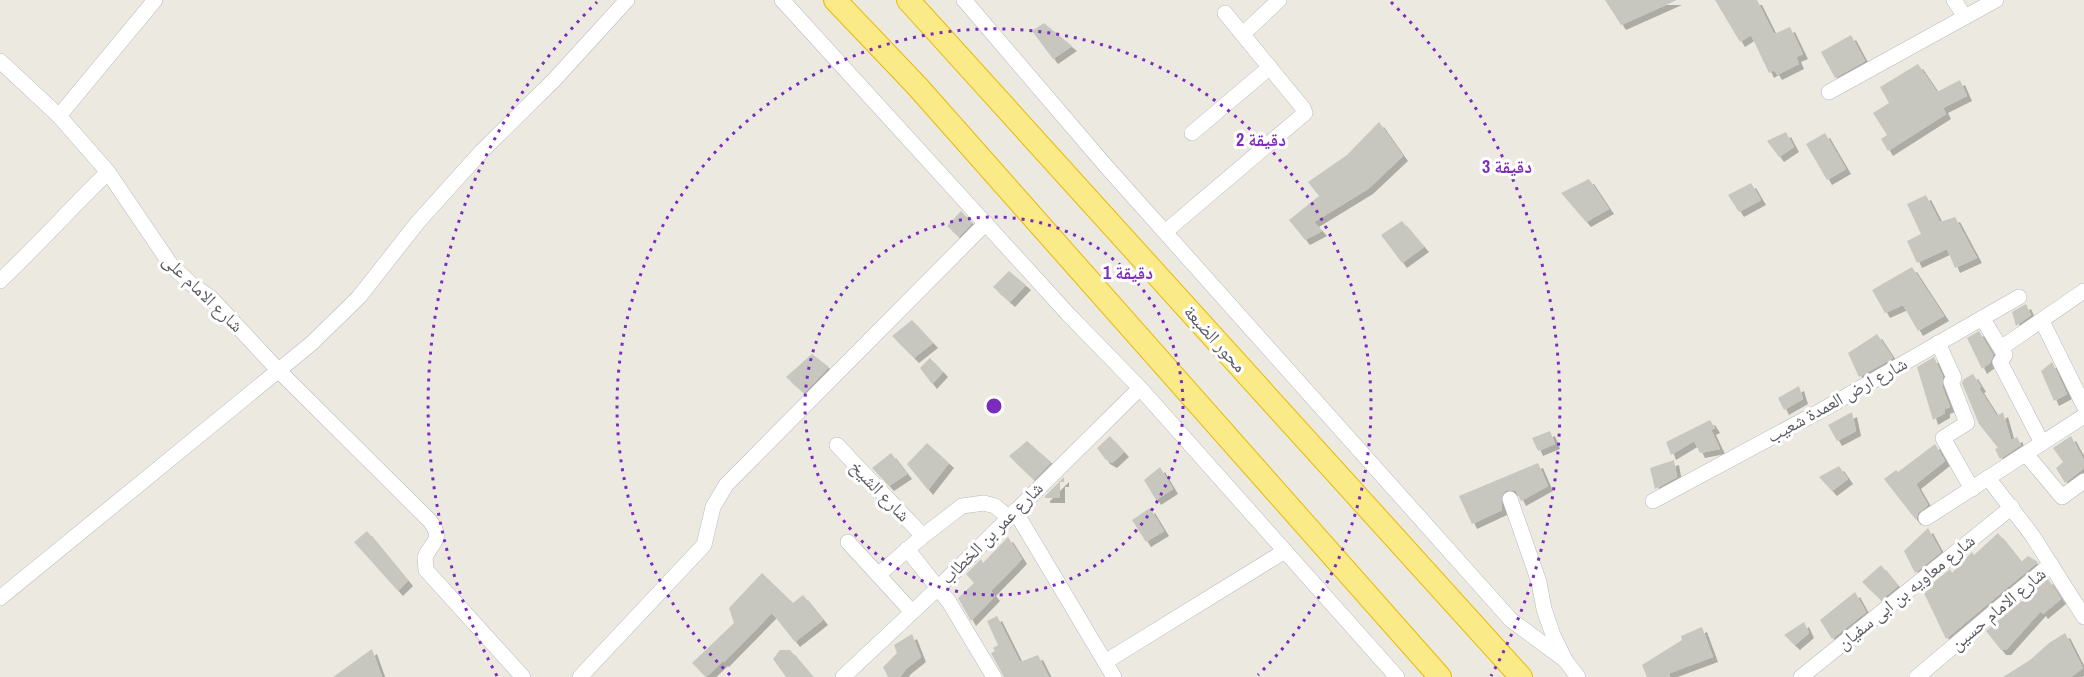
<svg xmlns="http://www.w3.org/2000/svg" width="2084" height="677" font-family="'Archivo Narrow','Noto Naskh Arabic',sans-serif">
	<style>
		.building { fill: #c8c7bf; filter: url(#shadow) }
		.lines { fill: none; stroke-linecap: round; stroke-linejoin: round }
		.minor-casing { stroke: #b8b9bf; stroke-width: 16 }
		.highway-casing { stroke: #e8b904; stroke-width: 24 }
		.minor { stroke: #fff; stroke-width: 15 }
		.highway { stroke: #fbea88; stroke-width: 22 }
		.ring { fill: none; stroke: #7b2cbf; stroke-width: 3; stroke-dasharray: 3 6 }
		.labels { text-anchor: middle; stroke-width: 6; stroke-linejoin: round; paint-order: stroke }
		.street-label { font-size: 18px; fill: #595b61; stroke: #fff }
		.centre { fill: #7b2cbf; stroke: #fff; stroke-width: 3 }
		.ring-label { font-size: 18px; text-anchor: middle; font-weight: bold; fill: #7b2cbf; stroke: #fff; stroke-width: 6; stroke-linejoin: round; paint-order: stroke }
	</style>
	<defs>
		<filter id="shadow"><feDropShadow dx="5" dy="5" stdDeviation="0" flood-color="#0004"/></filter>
	</defs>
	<rect width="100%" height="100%" fill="#eceae0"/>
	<g class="building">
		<path d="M1605,0H1677L1621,25Z"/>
		<path d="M1715,0H1757L1774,34L1790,27L1803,54L1796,57L1799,64L1777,75L1774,70L1769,73L1751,35L1740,42Z"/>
		<path d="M1044,23L1072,46L1053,59L1032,31Z"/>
		<path d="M1851,35L1865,61L1835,78L1821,52Z"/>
		<path d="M1918,64L1937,92L1960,80L1967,96L1943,108L1946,114L1888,151L1881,139L1887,135L1873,113L1889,103L1880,87Z"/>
		<path d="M1379,122L1403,156L1368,189L1314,222L1322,231L1305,240L1289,220L1319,196L1308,182L1347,155Z"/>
		<path d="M1786,132L1794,147L1779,157L1767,141Z"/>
		<path d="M1825,133L1846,169L1827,180L1806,144Z"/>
		<path d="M1589,179L1609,209L1586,222L1561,193Z"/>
		<path d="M1751,183L1761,200L1739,212L1728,195Z"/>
		<path d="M1926,195L1940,222L1955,217L1977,258L1955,268L1947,249L1917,263L1907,241L1921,234L1907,204Z"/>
		<path d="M961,211L972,223L959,237L947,226Z"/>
		<path d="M1402,221L1424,247L1402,263L1381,235Z"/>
		<path d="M1912,267L1944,316L1918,331L1903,305L1885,313L1872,290Z"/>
		<path d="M1009,271L1026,285L1010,302L993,287Z"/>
		<path d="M2026,304L2031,315L2016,326L2012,312Z"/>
		<path d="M912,320L933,343L914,358L892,336Z"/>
		<path d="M1979,331L1993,355L1990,363L1982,369L1967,338Z"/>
		<path d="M1877,334L1893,358L1859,377L1848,353Z"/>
		<path d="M812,354L829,367L804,393L786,377Z"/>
		<path d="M1934,357L1943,377L1942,386L1950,407L1945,409V413L1933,420L1917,367Z"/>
		<path d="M930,358L943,372L932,384L920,368Z"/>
		<path d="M2052,362L2067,394L2054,401L2041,371Z"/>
		<path d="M1973,374L1981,387L1979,388L1997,416L2003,412L2011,440L2017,437L2021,445L2000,459L1995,449L1998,448L1979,424L1962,383L1964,379Z"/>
		<path d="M1799,386L1803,399L1784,410L1778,398Z"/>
		<path d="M1852,412L1856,431L1837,441L1828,425Z"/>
		<path d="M1710,420L1715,428L1711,430L1720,449L1700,453L1694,441L1671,455L1666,442Z"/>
		<path d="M1550,431L1555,444L1538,451L1532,438Z"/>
		<path d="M1110,436L1124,452L1112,463L1105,459L1097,448Z"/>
		<path d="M2071,436L2084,460V468L2065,483L2056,468L2063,462L2053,448Z"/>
		<path d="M1027,441L1051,462L1034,480L1009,456Z"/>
		<path d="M927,443L949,463L928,490L907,464Z"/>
		<path d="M1935,444L1945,461L1916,484L1928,505L1918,513L1916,520L1884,479L1896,470L1898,472Z"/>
		<path d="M891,453L907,474L889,486L872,468Z"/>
		<path d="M1674,460L1677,477L1655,489L1650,468Z"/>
		<path d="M1538,463L1548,486L1521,501L1516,491L1506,490L1501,497L1502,510L1472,524L1459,496Z"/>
		<path d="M1839,466L1848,479L1832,491L1819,477Z"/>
		<path d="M1160,467L1173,489L1156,500L1144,480Z"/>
		<path d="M1064,477V482H1060V498H1045V496Z"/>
		<path d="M1150,508L1164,531L1146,542L1132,520Z"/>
		<path d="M1928,528L1941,552L1915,573L1904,551Z"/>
		<path d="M367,531L408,581L398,591L354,542Z"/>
		<path d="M1998,533L2021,562L2028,556L2038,562L1946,639L1923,591L1950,569L1952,573L1972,552L1974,555Z"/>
		<path d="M1008,537L1022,559L991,591L995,596L971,621L958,598L974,583L966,574L981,559L983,563Z"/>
		<path d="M1881,565L1898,586L1881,600L1862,582Z"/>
		<path d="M762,573L793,603L803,595L823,620L795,642L772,613L724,662L723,661L706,677L692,663L734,623L729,608Z"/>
		<path d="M2048,579L2061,599L2043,614L2041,611L2006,650H2001L1986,631Z"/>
		<path d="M1855,592L1866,612L1832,639L1820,620Z"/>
		<path d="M997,616L1020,662L1038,655L1049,677H1004L991,653L995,651L993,648L998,645L987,621Z"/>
		<path d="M1804,622L1809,633L1795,645L1784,635Z"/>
		<path d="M1702,627L1713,657L1670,673V677H1647L1642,665L1682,640L1681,636Z"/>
		<path d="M2065,633L2083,668L2071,677H2003L2030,660L2049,643Z"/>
		<path d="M912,634L921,657L906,669L900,677H888L883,667L897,653L894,645Z"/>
		<path d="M372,649L382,677H333Z"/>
		<path d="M780,650H790L813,677H786L773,659Z"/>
	</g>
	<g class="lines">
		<defs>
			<g id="minor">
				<path d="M782,0L1068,314L1140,388L1397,677"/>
				<path d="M964,0L1105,165L1511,620L1565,660"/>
				<path d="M1954,0L1965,17"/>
				<path d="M1243,34L1279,0"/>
				<path d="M0,61L59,116L108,172L171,265L190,283L211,298L278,370L430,521C444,539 432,542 425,557L426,570L523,677"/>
				<path d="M1829,92L1996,0"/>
				<path d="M59,116L155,0"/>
				<path d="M1192,133L1270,67"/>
				<path d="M1165,232L1305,113L1303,108L1225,13"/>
				<path d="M0,281C37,246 71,208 108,172"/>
				<path d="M1982,318L2005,355L2000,362L2042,443"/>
				<path d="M2042,321L2084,406"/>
				<path d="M1938,343L1954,378L1951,382L1967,423L1943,438L1972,489"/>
				<path d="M2001,348L2084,291"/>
				<path d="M837,445L923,536"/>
				<path d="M2026,454L2062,497L2084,481"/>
				<path d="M1988,478L2032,535L2084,617"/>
				<path d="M1510,499L1539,582L1544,609L1553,635L1565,660L1578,677"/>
				<path d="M1653,501L1822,410L2019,297"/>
				<path d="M1015,511L1114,677"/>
				<path d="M1926,518L2084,416"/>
				<path d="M848,542L912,612"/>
				<path d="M907,549L949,602L994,677"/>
				<path d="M878,575L923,536L962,506L984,503L995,506L1008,517"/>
				<path d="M0,598L312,343L359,297L418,222L482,151L554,80L627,0"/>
				<path d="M1105,662L1285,551"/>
				<path d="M580,677L704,545L713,507L726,485L986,223"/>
				<path d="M843,677L938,588L1140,388"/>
				<path d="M1801,677L2012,507"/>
				<path d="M1917,677L2051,564"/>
			</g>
			<g id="highway">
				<path d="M835,0L917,86L1440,677"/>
				<path d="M908,0L1521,677"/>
			</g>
		</defs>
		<use href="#minor" class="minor-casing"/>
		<use href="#highway" class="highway-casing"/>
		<use href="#minor" class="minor"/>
		<use href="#highway" class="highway"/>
	</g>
	<g class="ring">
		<circle cx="994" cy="406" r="189"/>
		<path d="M730 675A377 377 0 1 1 1258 675"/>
		<path d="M497 676A566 566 0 0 1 597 2M1391 2A566 566 0 0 1 1491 676"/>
	</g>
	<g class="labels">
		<g class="street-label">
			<text transform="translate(203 293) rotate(44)" y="6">شارع الامام على</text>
			<text transform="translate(1215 339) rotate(48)" y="6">محور الضبعة</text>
			<text transform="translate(1837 400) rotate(-29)" y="6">شارع ارض العمدة شعيب</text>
			<text transform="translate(880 491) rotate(46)" y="6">شارع الشيخ</text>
			<text transform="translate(992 533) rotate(-45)" y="6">شارع عمر بن الخطاب</text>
			<text transform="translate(1906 592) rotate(-39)" y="6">شارع معاويه بن ابى سفيان</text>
			<text transform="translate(1998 609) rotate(-40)" y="6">شارع الامام حسين</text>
		</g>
	</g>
	<circle cx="994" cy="406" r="9" class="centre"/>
	<g class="ring-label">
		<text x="1261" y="146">2 دقيقة</text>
		<text x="1507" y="173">3 دقيقة</text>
		<text x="1128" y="279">1 دقيقة</text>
	</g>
</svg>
